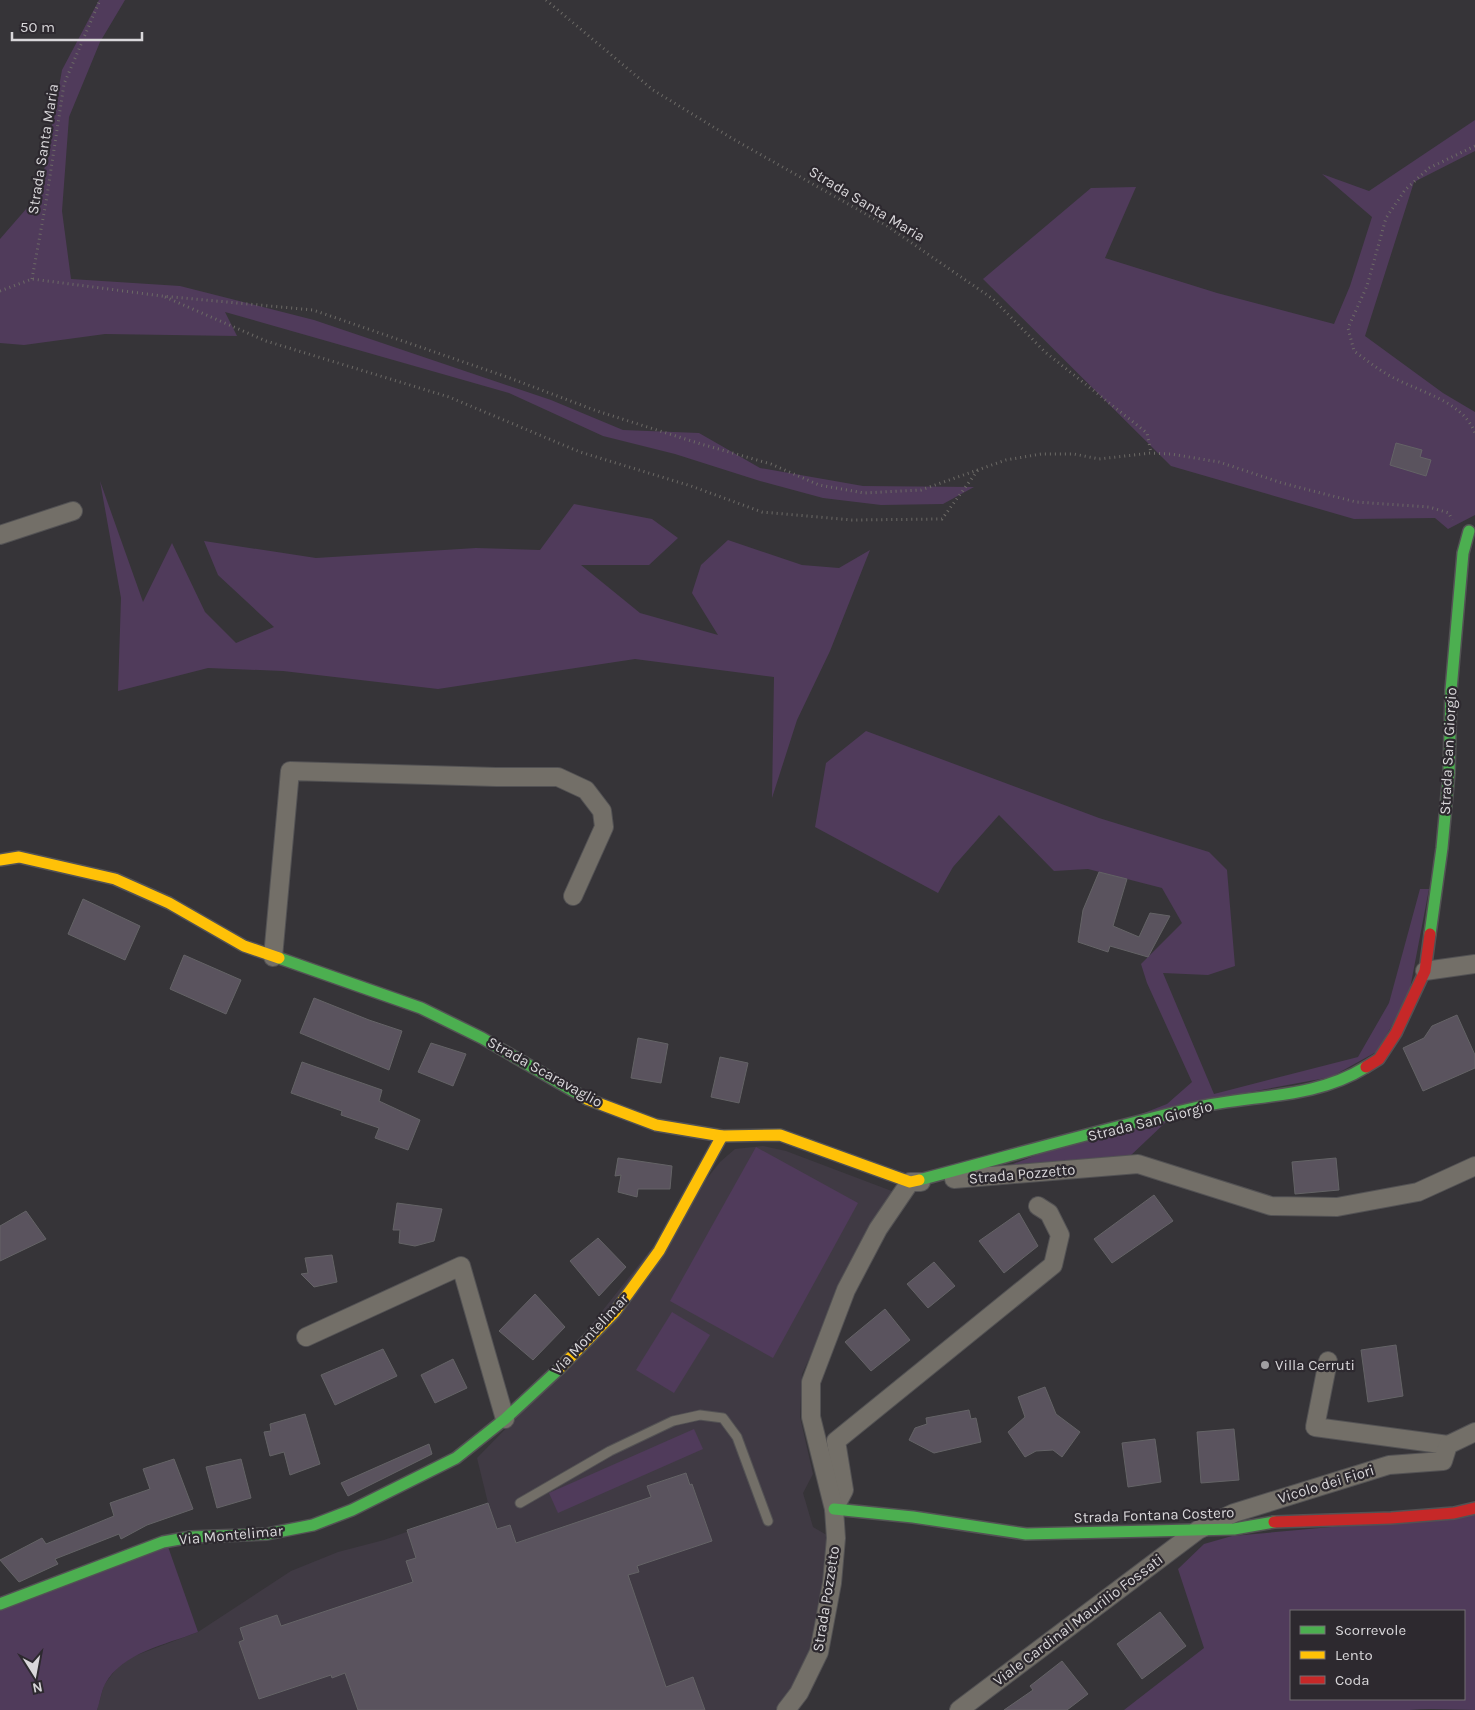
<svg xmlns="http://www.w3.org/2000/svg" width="1475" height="1710" font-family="Karla,sans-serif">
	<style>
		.built { fill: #403a44 }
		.green { fill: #503b5b; fill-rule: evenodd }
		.building { fill: #5a535e; stroke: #646366 }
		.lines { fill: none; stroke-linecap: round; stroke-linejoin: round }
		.lane-casing { stroke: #535254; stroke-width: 11 }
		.street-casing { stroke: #535254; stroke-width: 20 }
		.fast-casing { stroke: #535254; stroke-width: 14 }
		.slow-casing { stroke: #535254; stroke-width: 14 }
		.jam-casing { stroke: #535254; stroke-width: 14 }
		.path { stroke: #6c6a66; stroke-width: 3; stroke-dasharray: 1 4; stroke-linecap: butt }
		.lane { stroke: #736f68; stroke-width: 9 }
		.street { stroke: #736f68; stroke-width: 18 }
		.fast { stroke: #4caf50; stroke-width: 11 }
		.slow { stroke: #ffc107; stroke-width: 11 }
		.jam { stroke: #c62828; stroke-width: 11 }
		.poi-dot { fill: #a09ea1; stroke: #2d292f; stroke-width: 2 }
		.labels { text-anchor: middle; stroke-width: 4.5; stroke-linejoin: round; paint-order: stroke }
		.street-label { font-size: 15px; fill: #d9d7da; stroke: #2d292f }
		.poi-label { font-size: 15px; fill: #d9d7da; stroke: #2d292f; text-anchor: start }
	</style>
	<rect width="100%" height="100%" fill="#363438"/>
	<path class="built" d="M763,1146L786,1151L897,1193L842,1289L802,1374L800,1417L813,1474L803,1493L813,1527L830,1537L814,1649L793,1690L778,1710H97L104,1685L117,1668L129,1658L198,1632L291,1571L338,1552L384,1540L488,1503L477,1458L524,1410L720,1162L735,1149Z"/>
	<g class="green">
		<path d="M99,0H125L100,42L69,117L62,211L71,279L180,286L314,320L551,400L623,430L699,433L760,468L863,486L974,487L943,504L881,505L823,498L760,481L675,454L603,436L509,393L225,312L237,336L105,334L24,345L0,343V239L40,193L62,70Z"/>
		<path d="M1475,120V151L1414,182L1365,336L1443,393L1475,412V515L1448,529L1435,518L1354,519L1171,466L983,279L1091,188L1136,187L1105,258L1217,293L1334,324L1350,286L1372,217L1322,174L1369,191Z"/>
		<path d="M100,481L143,602L172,543L205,612L236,643L274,627L218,575L204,541L316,558L476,548L540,550L574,504L652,519L678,538L649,565H581L640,613L718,635L692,593L701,565L728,540L802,565L839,568L870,550L830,651L797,720L772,798L774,677L635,659L438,689L283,671L208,668L118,691L121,598Z"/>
		<path d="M866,731L1099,818L1209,852L1227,870L1235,966L1208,975L1163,973L1214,1094L1358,1057L1389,1003L1420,889H1429L1409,994L1378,1051L1331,1077L1185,1104L1129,1157L1008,1166L1167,1104L1192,1082L1147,983L1141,964L1182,923L1162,888L1088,869L1054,871L999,815L953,867L938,893L815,827L826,763Z"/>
		<path d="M756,1147L858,1203L773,1358L670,1301Z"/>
		<path d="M672,1312L710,1335L674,1393L636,1370Z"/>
		<path d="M694,1429L703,1449L558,1513L549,1493Z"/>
		<path d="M1475,1514V1710C1453,1710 1431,1708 1409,1710H1124L1204,1648L1178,1569L1204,1544L1232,1536ZM1291,1611H1464V1699H1291Z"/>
		<path d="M166,1541L198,1632C165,1645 123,1652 105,1684C101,1692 100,1702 97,1710H0V1607Z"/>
	</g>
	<g class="building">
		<path d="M1396,443L1422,450L1420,457L1431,460L1426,476L1390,465Z"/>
		<path d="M1099,872L1127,879L1113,926L1139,937L1150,913L1170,916L1148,957L1110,946L1108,952L1078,942L1083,910Z"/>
		<path d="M83,899L140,926L125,960L68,934Z"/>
		<path d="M184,955L241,980L226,1014L170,989Z"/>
		<path d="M314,998L369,1020L402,1031L389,1070L300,1033Z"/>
		<path d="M1457,1015L1475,1055V1068L1423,1091L1403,1048L1424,1038L1432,1026Z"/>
		<path d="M638,1038L668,1044L661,1083L631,1078Z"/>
		<path d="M431,1043L466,1054L453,1086L418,1072Z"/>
		<path d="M720,1057L748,1063L739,1103L711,1097Z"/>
		<path d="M302,1062L382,1090L379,1101L420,1120L408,1150L375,1138L379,1128L341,1115L342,1111L291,1093Z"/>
		<path d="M618,1158L672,1166L670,1189H638L637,1197L618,1192L621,1175L615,1176Z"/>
		<path d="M1336,1158L1339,1190L1295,1194L1292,1162Z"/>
		<path d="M1154,1195L1173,1221L1112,1263L1094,1239Z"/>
		<path d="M397,1203L442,1209L434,1241L415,1246L399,1243L400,1230H393Z"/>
		<path d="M26,1211L46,1239L0,1261V1226Z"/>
		<path d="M1019,1213L1038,1246L1004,1273L979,1241Z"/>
		<path d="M598,1238L626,1267L599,1296L570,1261Z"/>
		<path d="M332,1255L337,1282L314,1287L301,1274L308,1273L305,1258Z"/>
		<path d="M934,1262L955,1286L928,1308L907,1284Z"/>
		<path d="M535,1294L565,1327L533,1360L499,1331Z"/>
		<path d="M885,1309L910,1340L871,1371L845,1342Z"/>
		<path d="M1396,1345L1403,1396L1368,1402L1361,1350Z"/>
		<path d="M383,1349L397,1376L335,1405L321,1375Z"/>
		<path d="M453,1359L467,1388L435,1403L421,1375Z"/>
		<path d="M1045,1387L1056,1414L1080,1432L1062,1457L1053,1450L1036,1451L1025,1457L1008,1432L1025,1417L1018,1397Z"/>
		<path d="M969,1410L971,1419L976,1418L981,1442L934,1453L909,1440L915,1428L927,1424L926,1418Z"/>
		<path d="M305,1414L320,1464L290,1475L284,1452L270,1456L264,1432L271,1431L270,1424Z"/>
		<path d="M1234,1429L1239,1480L1201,1483L1197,1432Z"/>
		<path d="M1155,1439L1161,1482L1128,1487L1122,1443Z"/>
		<path d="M429,1444L432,1454L348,1496L341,1483Z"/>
		<path d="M174,1459L193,1509L147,1525L121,1539L119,1534L55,1559L58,1564L19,1582L0,1560L42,1538L46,1544L114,1516L110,1503L150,1489L143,1469Z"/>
		<path d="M241,1459L251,1498L217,1508L206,1467Z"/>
		<path d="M686,1473L690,1485L692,1484L712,1541L637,1566L639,1572L628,1575L666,1687L693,1677L705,1710H358L345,1673L332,1678L331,1675L259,1699L239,1642L244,1640L240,1628L277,1615L281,1626L413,1582L406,1561L416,1558L407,1530L488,1503L497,1529L510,1525L516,1543L651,1497L647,1486Z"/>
		<path d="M1160,1612L1186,1646L1142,1679L1117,1644Z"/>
		<path d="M1062,1661L1088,1694L1067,1710H1004L1033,1690L1030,1686Z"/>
	</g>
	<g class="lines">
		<defs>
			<path id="lane" d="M520,1503L610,1451L673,1421L700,1415L723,1418L737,1437L768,1521"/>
			<g id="street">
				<path d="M0,535L73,511"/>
				<path d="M273,957L290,771L496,777H558L586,790L602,811L604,827L573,896"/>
				<path d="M1425,971L1475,964"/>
				<path d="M954,1179L1138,1164L1271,1206L1337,1207L1418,1192L1475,1166"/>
				<path d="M306,1337L461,1266L505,1419"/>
				<path d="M1328,1361L1315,1427L1448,1445"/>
				<path d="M834,1509L844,1490L836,1441L1053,1265L1060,1235L1049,1213L1038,1206"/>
				<path d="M786,1710L799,1693L819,1652L832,1583L836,1538L834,1509L811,1417V1382L846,1290L878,1229L910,1182H921"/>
				<path d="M959,1710L1198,1530L1234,1513L1389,1465L1443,1461L1448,1445L1475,1432"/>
			</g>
			<g id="fast">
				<path d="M1430,934L1442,848L1449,773L1451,690L1463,553L1469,531"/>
				<path d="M279,958L421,1008L482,1038L587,1099"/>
				<path d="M919,1180C1010,1156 1102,1129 1194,1108C1252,1094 1313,1100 1366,1067"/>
				<path d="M834,1509L913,1517L1026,1534L1234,1529L1274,1522"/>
				<path d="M0,1604L163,1542L191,1537L267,1534L313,1525L352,1510L456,1458L505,1419L560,1368"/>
			</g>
			<g id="slow">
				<path d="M0,860L19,857L115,879L169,903L244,946L279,958"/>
				<path d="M587,1099L656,1125L722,1136L780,1135L910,1182L919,1180"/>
				<path d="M560,1368L614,1313L659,1251L722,1136"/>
			</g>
			<g id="jam">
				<path d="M1366,1067L1379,1059L1396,1033L1425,971L1430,934"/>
				<path d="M1274,1522L1391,1518L1454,1513L1475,1508"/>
			</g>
		</defs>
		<use href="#lane" class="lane-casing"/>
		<use href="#street" class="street-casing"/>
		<use href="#fast" class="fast-casing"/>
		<use href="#slow" class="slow-casing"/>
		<use href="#jam" class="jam-casing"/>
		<g class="path">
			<path d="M546,0L653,90L733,139L887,226L993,299L1045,352L1147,433L1151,453"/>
			<path d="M1475,146L1429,168L1405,190L1386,218L1367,286L1348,328L1354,351C1368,361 1381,372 1396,379C1423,393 1463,402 1475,433"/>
			<path d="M32,279L46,202L64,84L100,0"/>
			<path d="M0,291L32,279L162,296L313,310L507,377L597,411L701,444L771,464L819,485L864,493L921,490L1006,460L1041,454H1074L1099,459L1151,453L1171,454L1219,462L1282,483L1356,502L1429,507L1449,513L1452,520"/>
			<path d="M165,297L266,341L449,397L580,452L691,486L762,512L852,520L942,519L978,470"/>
		</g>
		<use href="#lane" class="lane"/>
		<use href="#street" class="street"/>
		<use href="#fast" class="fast"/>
		<use href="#slow" class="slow"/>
		<use href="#jam" class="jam"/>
	</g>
	<circle class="poi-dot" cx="1265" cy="1365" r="5"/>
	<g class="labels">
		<g class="street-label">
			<text transform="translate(43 149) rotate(-81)" y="5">Strada Santa Maria</text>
			<text transform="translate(867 204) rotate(31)" y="5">Strada Santa Maria</text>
			<text transform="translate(1448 751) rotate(-87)" y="5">Strada San Giorgio</text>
			<text transform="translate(545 1072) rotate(29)" y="5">Strada Scaravaglio</text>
			<text transform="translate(1150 1121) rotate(-14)" y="5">Strada San Giorgio</text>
			<text transform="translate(1022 1174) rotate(-5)" y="5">Strada Pozzetto</text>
			<text transform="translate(590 1334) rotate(-47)" y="5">Via Montelimar</text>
			<text transform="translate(1326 1484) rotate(-17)" y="5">Vicolo dei Fiori</text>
			<text transform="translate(1154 1515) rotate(-2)" y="5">Strada Fontana Costero</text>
			<text transform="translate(231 1535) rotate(-5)" y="5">Via Montelimar</text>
			<text transform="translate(826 1599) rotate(-81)" y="5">Strada Pozzetto</text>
			<text transform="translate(1078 1620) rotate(-37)" y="5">Viale Cardinal Maurilio Fossati</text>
		</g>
		<g class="poi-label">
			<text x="1275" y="1370">Villa Cerruti</text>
		</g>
	</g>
	<rect x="1290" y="1610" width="175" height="90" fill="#2d292f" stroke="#726f73"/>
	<rect x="1300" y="1626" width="25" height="8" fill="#4caf50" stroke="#726f73"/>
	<text x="1335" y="1635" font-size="15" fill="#d9d7da">Scorrevole</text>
	<rect x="1300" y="1651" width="25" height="8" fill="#ffc107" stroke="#726f73"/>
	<text x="1335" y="1660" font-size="15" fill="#d9d7da">Lento</text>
	<rect x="1300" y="1676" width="25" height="8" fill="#c62828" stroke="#726f73"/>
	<text x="1335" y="1685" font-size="15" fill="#d9d7da">Coda</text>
	<g transform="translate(35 1675) rotate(169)" stroke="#2d292f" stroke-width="4" paint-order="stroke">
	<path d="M0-4L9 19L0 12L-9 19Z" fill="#d9d7da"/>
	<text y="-8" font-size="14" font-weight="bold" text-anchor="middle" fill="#d9d7da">N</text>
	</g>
	<path d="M12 32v8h130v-8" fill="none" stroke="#d9d7da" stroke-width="2.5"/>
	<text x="20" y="32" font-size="15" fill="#d9d7da" stroke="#2d292f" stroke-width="4" paint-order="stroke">50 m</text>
</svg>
